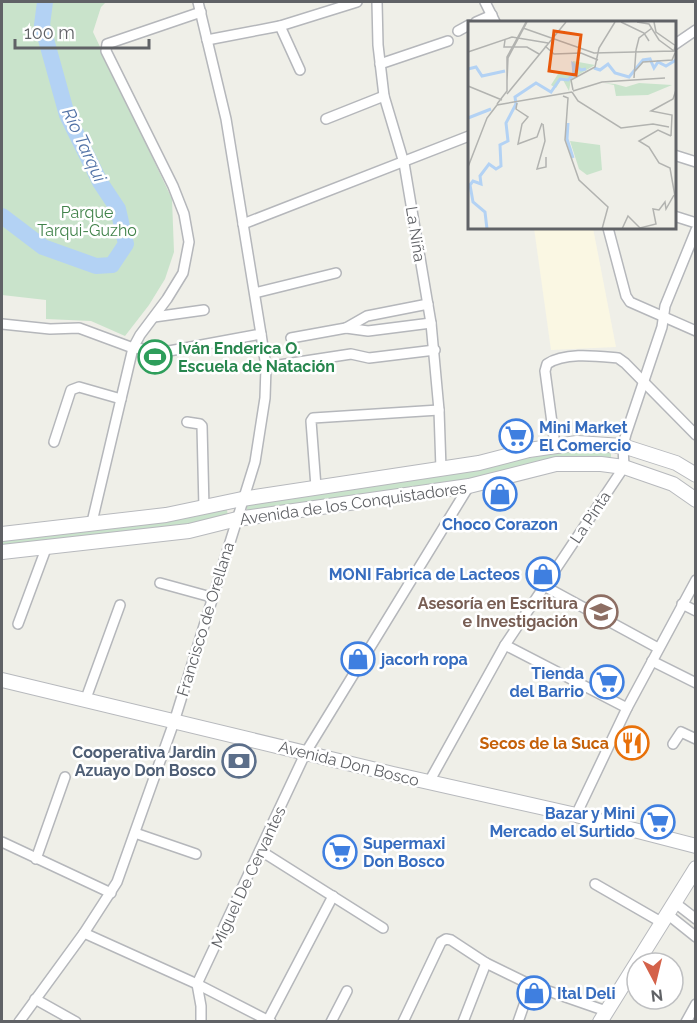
<svg xmlns="http://www.w3.org/2000/svg" width="697" height="1023" font-family="Raleway,sans-serif">
	<style>
		.commercial { fill: #faf7e3 }
		.green { fill: #c9e3cb }
		.lines { fill: none; stroke-linecap: round; stroke-linejoin: round }
		.river { stroke: #b3d2f4; stroke-width: 16 }
		.street-casing { stroke: #b5b7bb; stroke-width: 12 }
		.secondary-casing { stroke: #b7b9bd; stroke-width: 16 }
		.street { stroke: #fff; stroke-width: 9 }
		.secondary { stroke: #fff; stroke-width: 14 }
		.labels { text-anchor: middle; stroke-width: 5; stroke-linejoin: round; paint-order: stroke }
		.park-label { font-size: 16px; fill: #42834b; stroke: #fff }
		.street-label { font-size: 16px; fill: #606266; stroke: #fff }
		.leisure-label { font-size: 16px; font-weight: bold; fill: #27864d; stroke: #fff; text-anchor: start }
		.shop-label { font-size: 16px; font-weight: bold; fill: #366cbe; stroke: #fff; text-anchor: start }
		.education-label { font-size: 16px; font-weight: bold; fill: #785e54; stroke: #fff; text-anchor: end }
		.food-label { font-size: 16px; font-weight: bold; fill: #c56008; stroke: #fff; text-anchor: end }
		.service-label { font-size: 16px; font-weight: bold; fill: #4e5e75; stroke: #fff; text-anchor: end }
		.water-label { font-size: 18px; font-style: italic; fill: #5172a6; stroke: #fff }
		.inset-river { fill: none; stroke: #b3d2f4; stroke-width: 3 }
		.inset-road { fill: none; stroke: #b2b3b0; stroke-width: 1.5 }
		.view { fill: #e8590c; fill-opacity: 0.15; stroke: #e8590c; stroke-width: 3 }
		.inset-edge { fill: none; stroke: #606266; stroke-width: 3 }
	</style>
	<rect width="100%" height="100%" fill="#efefe8"/>
	<path class="commercial" d="M534,228H593L616,347L551,350Z"/>
	<g class="green">
		<path d="M2,2H106L101,7L93,32L172,199L174,252L165,279L149,305L125,336L91,321L46,319V300L2,295Z"/>
		<path d="M571,451H606L611,454V458L250,511L247,510V506L252,503L467,472L522,459Z"/>
		<path d="M223,510H227L228,516L199,524L2,546V539L156,522L197,516Z"/>
	</g>
	<g class="lines">
		<path class="river" d="M2,216L43,247L96,266L112,265L126,244L118,209L100,182L67,115L42,25L45,2"/>
		<defs>
			<g id="street">
				<path d="M377,2L378,45L384,96L404,163L431,323L439,410L441,469"/>
				<path d="M485,2L495,22"/>
				<path d="M476,22L492,15"/>
				<path d="M280,26L300,70"/>
				<path d="M458,31L469,25"/>
				<path d="M207,40L280,26L357,2"/>
				<path d="M674,45L696,30"/>
				<path d="M380,64L448,41"/>
				<path d="M326,119L384,96"/>
				<path d="M674,155L696,162"/>
				<path d="M674,216L696,223"/>
				<path d="M243,224L469,136"/>
				<path d="M608,228L626,296L630,302L696,331"/>
				<path d="M255,293L336,273"/>
				<path d="M154,317L204,310"/>
				<path d="M2,324L50,329L79,328L133,348L169,351L261,334"/>
				<path d="M346,328L367,316L428,304"/>
				<path d="M291,338L346,328L368,331L431,323"/>
				<path d="M266,367L351,354L369,358L435,350"/>
				<path d="M187,422L200,424L202,426L204,508"/>
				<path d="M54,442L71,390L79,387L121,399"/>
				<path d="M555,445L545,371L547,364C565,352 596,356 618,358L625,363L696,435"/>
				<path d="M316,487L311,421L313,418L439,410"/>
				<path d="M92,522L133,348L140,335L167,299L183,273L189,242L184,214L173,186L106,51L107,44L201,12"/>
				<path d="M160,583L211,597"/>
				<path d="M544,586L658,648"/>
				<path d="M682,604L696,611"/>
				<path d="M18,624L47,546"/>
				<path d="M505,645L627,708"/>
				<path d="M652,661L696,683"/>
				<path d="M85,701L120,605"/>
				<path d="M673,744L681,732L696,739"/>
				<path d="M429,782L505,645L624,467L623,446L626,434L662,327L665,306L696,230"/>
				<path d="M576,815L627,708L696,580"/>
				<path d="M135,833L196,854"/>
				<path d="M2,842L111,893"/>
				<path d="M261,851L383,928"/>
				<path d="M36,859L65,777"/>
				<path d="M595,884L661,922"/>
				<path d="M674,902L696,919"/>
				<path d="M666,913L696,937"/>
				<path d="M84,933L197,984L271,1022"/>
				<path d="M35,999L76,1022"/>
				<path d="M268,1020L333,896"/>
				<path d="M19,1022L84,933L117,882L174,722L255,462L265,398L266,367L261,334L226,119L198,2"/>
				<path d="M201,1022V1006L197,984L306,752L469,486"/>
				<path d="M331,1022L347,991"/>
				<path d="M403,1022L441,942L446,939L451,940L486,963L531,985L606,1011"/>
				<path d="M463,1022L486,963"/>
				<path d="M518,1022L531,985"/>
				<path d="M686,1022L696,1004"/>
			</g>
			<g id="secondary">
				<path d="M2,534L166,515L242,499L479,463L529,450L577,443L623,446L676,463L696,475"/>
				<path d="M2,552L189,531L237,519L469,486L556,464H601L624,467L673,484L696,500"/>
				<path d="M2,680L393,774L576,815L696,846"/>
				<path d="M600,1022L696,868"/>
			</g>
		</defs>
		<use href="#street" class="street-casing"/>
		<use href="#secondary" class="secondary-casing"/>
		<use href="#street" class="street"/>
		<use href="#secondary" class="secondary"/>
	</g>
	<defs>
		<symbol id="stadium-ring" viewBox="-11 -11 22 22"><circle r="9.5" fill="#fff" stroke="#2e9e5b" stroke-width="1.5"/><path d="M0-5a6.5 5 0 1 0 0 10a6.5 5 0 1 0 0-10ZM-3.5-1.8h7v3.6h-7Z" fill="#2e9e5b"/></symbol>
		<symbol id="supermarket-ring" viewBox="-11 -11 22 22"><circle r="9.5" fill="#fff" stroke="#3f7fe0" stroke-width="1.5"/><path d="M-6-5.5h2.5l.6 2H6L4.5 2H-2.5L-4.4-4H-6ZM-1.5 3.2a1.3 1.3 0 1 0 .1 0ZM3 3.2a1.3 1.3 0 1 0 .1 0Z" fill="#3f7fe0"/></symbol>
		<symbol id="shop-ring" viewBox="-11 -11 22 22"><circle r="9.5" fill="#fff" stroke="#3f7fe0" stroke-width="1.5"/><path d="M-5-2.5h2.3a2.7 3.5 0 0 1 5.4 0H5L5.5 6h-11ZM-1.5-2.5h3a1.5 2.3 0 0 0-3 0Z" fill="#3f7fe0"/></symbol>
		<symbol id="school-ring" viewBox="-11 -11 22 22"><circle r="9.5" fill="#fff" stroke="#8d6e63" stroke-width="1.5"/><path d="M0-5L7-2L0 1L-7-2ZM-4 1L0 2.5L4 1V4Q0 6-4 4Z" fill="#8d6e63"/></symbol>
		<symbol id="restaurant-ring" viewBox="-11 -11 22 22"><circle r="9.5" fill="#fff" stroke="#e8710a" stroke-width="1.5"/><path d="M-5-6h1v4h1v-4h1v4h1v-4h1v5L-1.5 .5V6h-2V.5L-5-1ZM5-6V6H3V1.5H1.5Q1.5-4 5-6Z" fill="#e8710a"/></symbol>
		<symbol id="bank-ring" viewBox="-11 -11 22 22"><circle r="9.5" fill="#fff" stroke="#5c6f8a" stroke-width="1.5"/><path d="M-6-4H6V4H-6ZM0-2.3a2.3 2.3 0 1 0 0 4.6a2.3 2.3 0 1 0 0-4.6Z" fill="#5c6f8a"/></symbol>
	</defs>
	<g fill-rule="evenodd">
		<use href="#stadium-ring" x="136" y="338" width="38" height="38"/>
		<use href="#supermarket-ring" x="497" y="417" width="38" height="38"/>
		<use href="#shop-ring" x="481" y="475" width="38" height="38"/>
		<use href="#shop-ring" x="524" y="555" width="38" height="38"/>
		<use href="#school-ring" x="582" y="593" width="38" height="38"/>
		<use href="#shop-ring" x="339" y="640" width="38" height="38"/>
		<use href="#supermarket-ring" x="588" y="663" width="38" height="38"/>
		<use href="#restaurant-ring" x="613" y="724" width="38" height="38"/>
		<use href="#bank-ring" x="220" y="742" width="38" height="38"/>
		<use href="#supermarket-ring" x="639" y="803" width="38" height="38"/>
		<use href="#supermarket-ring" x="321" y="833" width="38" height="38"/>
		<use href="#shop-ring" x="515" y="974" width="38" height="38"/>
	</g>
	<g class="labels">
		<g class="park-label">
			<text x="87" y="218">Parque<tspan x="87" dy="18">Tarqui-Guzho</tspan></text>
		</g>
		<g class="street-label">
			<text transform="translate(416 234) rotate(81)" y="6">La Niña</text>
			<text transform="translate(353 503) rotate(-8)" y="6">Avenida de los Conquistadores</text>
			<text transform="translate(590 517) rotate(-56)" y="6">La Pinta</text>
			<text transform="translate(205 619) rotate(-73)" y="6">Francisco de Orellana</text>
			<text transform="translate(349 763) rotate(14)" y="6">Avenida Don Bosco</text>
			<text transform="translate(248 877) rotate(-65)" y="6">Miguel De Cervantes</text>
		</g>
		<g class="leisure-label">
			<text x="178" y="354">Iván Enderica O.<tspan x="178" dy="18">Escuela de Natación</tspan></text>
		</g>
		<g class="shop-label">
			<text x="539" y="433">Mini Market<tspan x="539" dy="18">El Comercio</tspan></text>
			<text x="500" y="530" text-anchor="middle">Choco Corazon</text>
			<text x="520" y="580" text-anchor="end">MONI Fabrica de Lacteos</text>
			<text x="381" y="665">jacorh ropa</text>
			<text x="584" y="679" text-anchor="end">Tienda<tspan x="584" dy="18">del Barrio</tspan></text>
			<text x="635" y="819" text-anchor="end">Bazar y Mini<tspan x="635" dy="18">Mercado el Surtido</tspan></text>
			<text x="363" y="849">Supermaxi<tspan x="363" dy="18">Don Bosco</tspan></text>
			<text x="557" y="999">Ital Deli</text>
		</g>
		<g class="education-label">
			<text x="578" y="609">Asesoría en Escritura<tspan x="578" dy="18">e Investigación</tspan></text>
		</g>
		<g class="food-label">
			<text x="609" y="749">Secos de la Suca</text>
		</g>
		<g class="service-label">
			<text x="216" y="758">Cooperativa Jardin<tspan x="216" dy="18">Azuayo Don Bosco</tspan></text>
		</g>
		<g class="water-label">
			<text transform="translate(84 145) rotate(65)" y="6">Río Tarqui</text>
		</g>
	</g>
	<g transform="translate(468 21)">
		<rect width="208" height="208" fill="#efefe8"/>
		<path d="M105,40L127,44L103,58L101,70L94,57L88,67L83,64L90,53H104Z" fill="#c9e3cb"/>
		<path d="M136,62L147,63L158,66L171,62L204,64L180,74L148,75L146,64ZM102,120L132,124L134,149L119,154L111,148Z" fill="#c9e3cb"/>
		<path class="inset-river" d="M126,47L132,49L140,43L147,52L161,56L175,39L182,38L186,47L190,41L198,45L208,39M0,48L8,46L14,55L37,50M0,97L23,88M100,102L99,118L105,137M19,208L17,191L5,181L2,164L5,160L13,163L12,155L21,143L28,148L33,145L32,124L40,120L38,102L48,83L47,76L68,62L83,71L92,58L100,59L106,53L105,43L113,49L118,48"/>
		<path class="inset-road" d="M153,1L176,12L181,20M169,1L181,3L191,19L206,30L208,22M186,1L188,11L208,25M55,7L126,32L206,30M37,19L36,26H59L71,33M77,25L86,33L113,32L130,39M168,29L171,17L184,7M0,31L44,16L80,22M167,50L175,41L204,39L207,32M166,57L168,29M39,60L40,37L59,1M0,65L34,79M105,69L103,59L127,46L131,27L147,1M105,70L134,61L197,57M104,71L110,80L153,107L185,103L201,106M39,73L98,1M95,75L100,77L97,119L111,159L140,186L134,208M49,82L48,88L60,96L54,103L50,123L69,116L74,102M29,83L39,70V36L58,1M75,103L77,120L69,148L78,146V136M203,115L190,109L171,120L181,126L191,142L202,147L208,181M203,115L204,94L183,90L205,78L208,69M0,146L19,97L29,84L104,71M154,208L160,195L172,207L188,203L185,188L191,189L197,181L198,188L206,174"/>
		<path class="view" d="M86,10L113,14L108,54L81,50Z"/>
		<rect width="208" height="208" class="inset-edge"/>
	</g>
	<rect width="697" height="1023" fill="none" stroke="#606266" stroke-width="6"/>
	<g transform="translate(655 981) rotate(173)"><circle r="28" fill="#ffffff" stroke="#bfc0c2" stroke-width="1.5"/>
	<path d="M0-4.5L10 22L0 15L-10 22Z" fill="#d4624a"/>
	<text y="-9" font-size="16" font-weight="bold" text-anchor="middle" fill="#606266">N</text>
	</g>
	<path d="M15 39v9h134v-9" fill="none" stroke="#606266" stroke-width="3"/>
	<text x="24" y="39" font-size="18" fill="#606266" stroke="#ffffff" stroke-width="4.5" paint-order="stroke">100 m</text>
</svg>
